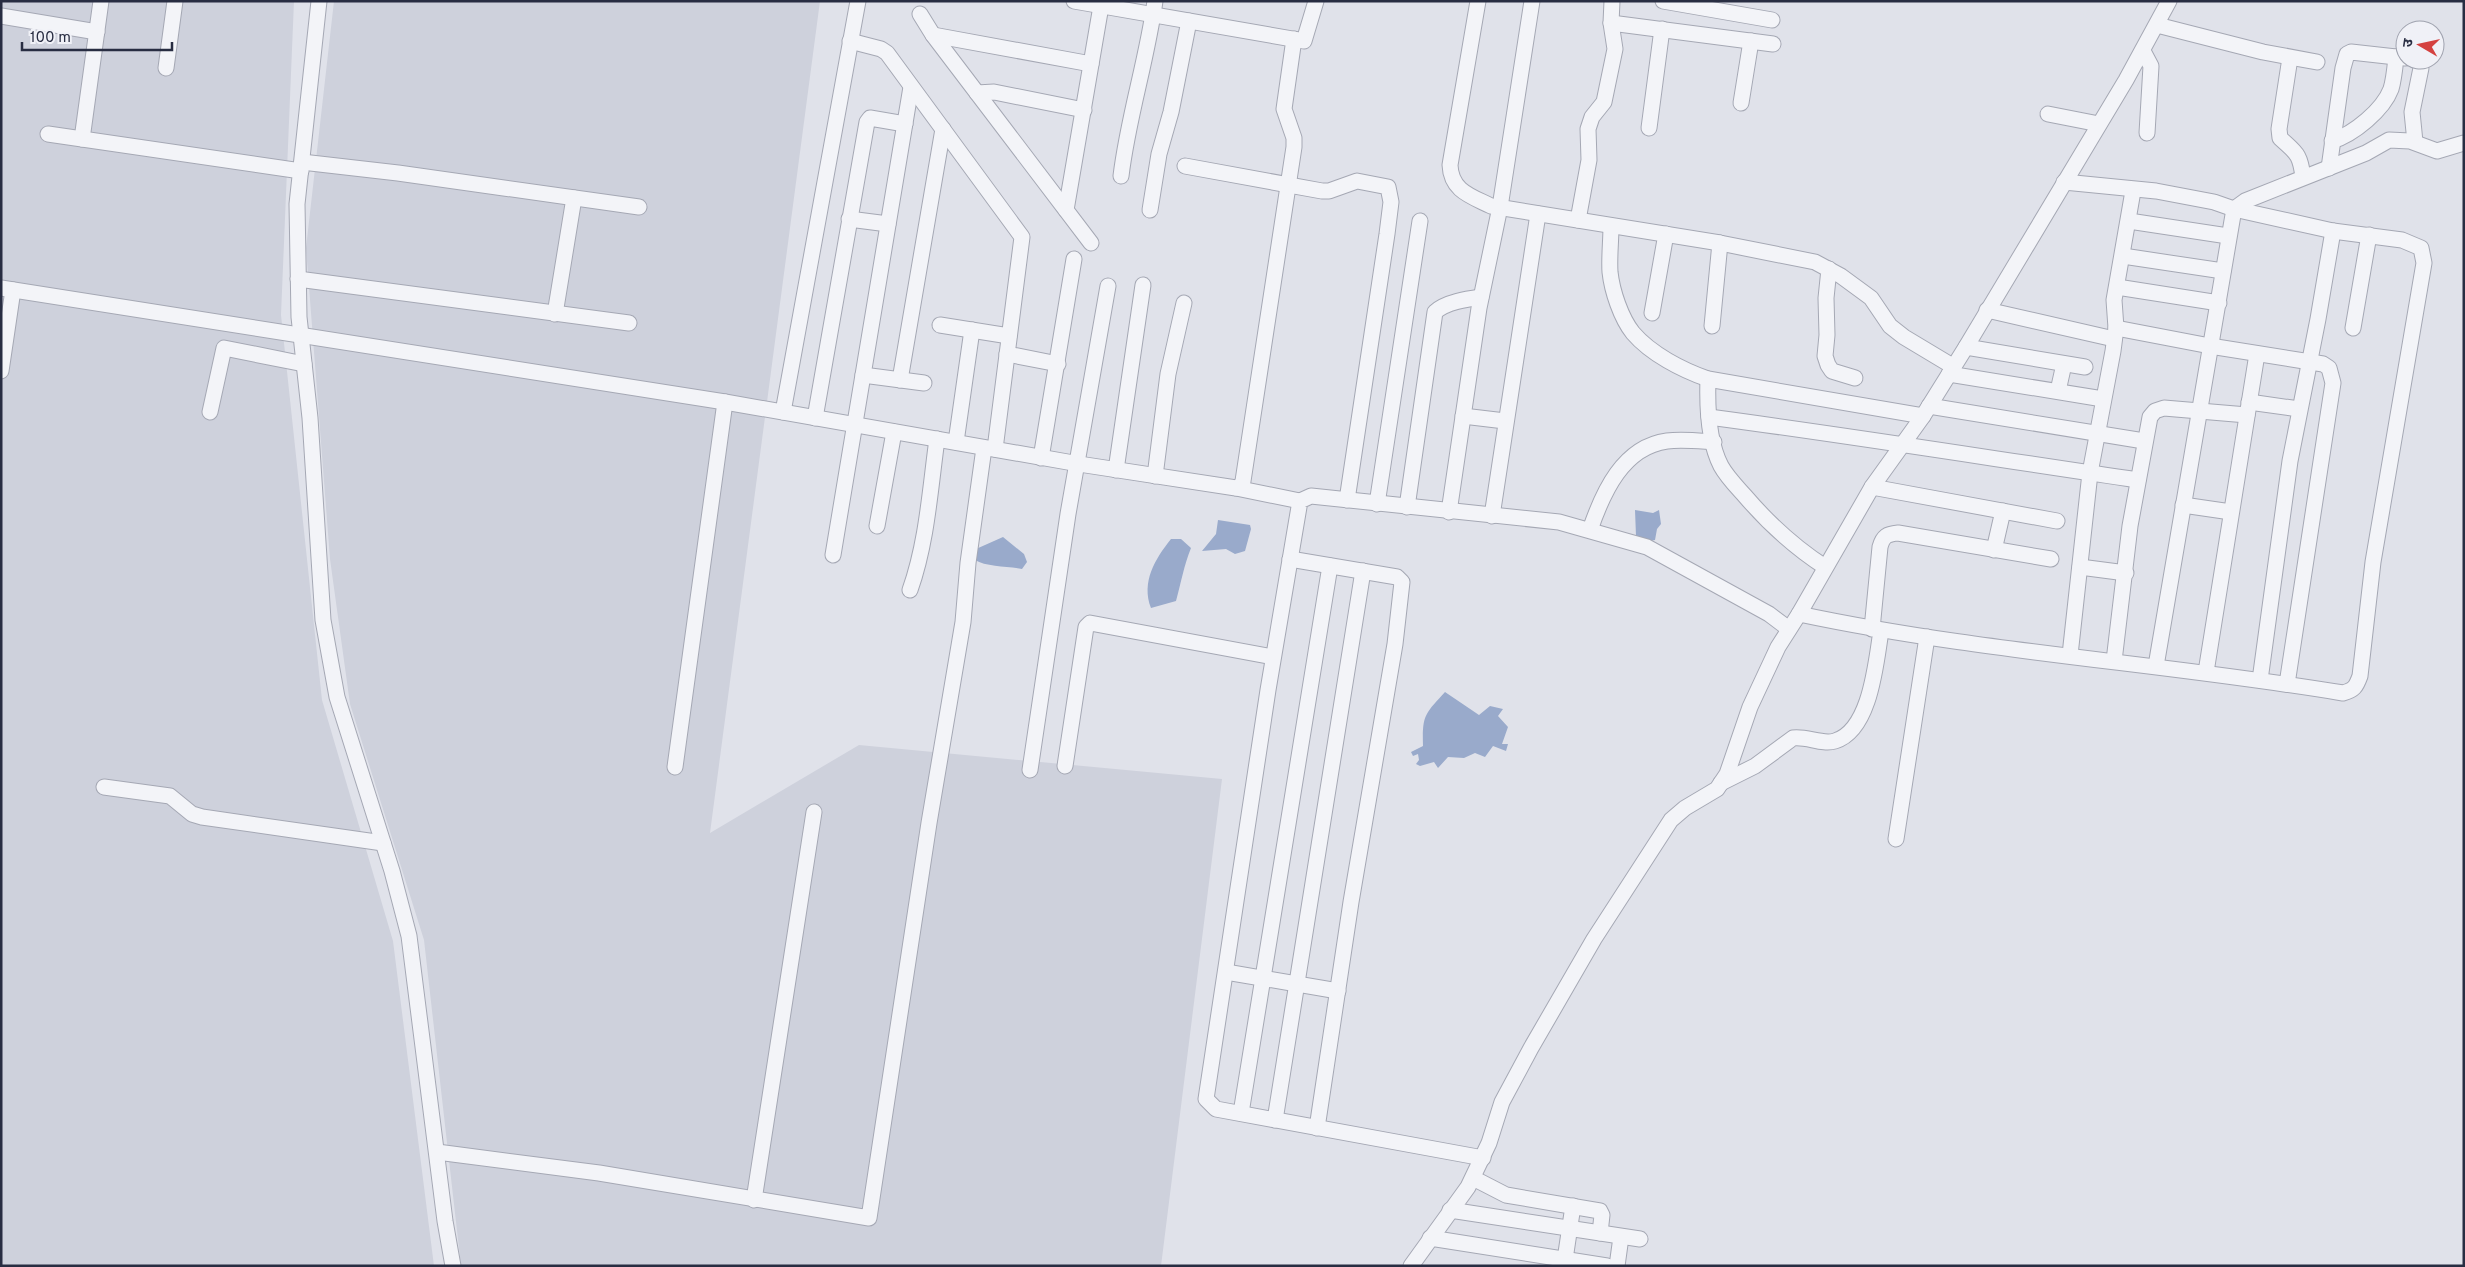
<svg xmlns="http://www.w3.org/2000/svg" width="2465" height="1267" font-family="Overpass,'Noto Sans Devanagari',sans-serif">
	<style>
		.built { fill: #ced1dc }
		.water { fill: #99aacb }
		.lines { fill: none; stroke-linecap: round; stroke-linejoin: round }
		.minor-casing { stroke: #a5a8b4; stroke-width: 17 }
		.minor { stroke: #f3f4f8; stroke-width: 15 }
	</style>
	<rect width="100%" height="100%" fill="#e0e2ea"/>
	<g class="built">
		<path d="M1,1H294L281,315L322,700L393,941L434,1266H1Z"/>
		<path d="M334,1H820L710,833L859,745L1222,779L1161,1266H461L424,940L350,704L330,559L306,248Z"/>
	</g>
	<g class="water">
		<path d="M1635,510L1653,513L1659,510L1661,524L1657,529L1655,540L1644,542L1636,536Z"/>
		<path d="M1218,520L1250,525L1251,529L1245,551L1235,554L1226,549L1202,551L1216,534Z"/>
		<path d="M1003,537L1024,554L1027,562L1022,569C1008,566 986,567 975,560L976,549Z"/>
		<path d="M1171,539H1181L1191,548C1184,565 1181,583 1176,601L1151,608C1141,582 1155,559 1171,539Z"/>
		<path d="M1445,692L1479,715L1490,706L1503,709L1498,716L1508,727L1502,744H1508L1506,751L1493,746L1485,757L1475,753L1464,758L1448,757L1438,768L1434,762L1420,766L1416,764L1419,760L1418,754L1413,756L1411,752L1423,746C1422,715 1425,714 1445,692Z"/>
	</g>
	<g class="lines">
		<defs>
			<g id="minor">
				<path d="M319,1L297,204L299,317L310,418L323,620L337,697L392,871L409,936L445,1221L453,1266"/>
				<path d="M1074,1L1304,41L1316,1"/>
				<path d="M1478,1L1450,165C1451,191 1471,196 1491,206L1720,243L1815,262L1841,276L1871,298L1890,326L1904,337L1954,367"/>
				<path d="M1663,1L1772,20"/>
				<path d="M920,14L933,35L1091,243"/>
				<path d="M1,16L97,32"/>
				<path d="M1611,23L1773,44"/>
				<path d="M2157,25L2263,52L2317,62"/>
				<path d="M933,35L1091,64"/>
				<path d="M850,41L881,49L887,53L1022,237L995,449"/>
				<path d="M2143,51L2151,66L2147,133"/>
				<path d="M2290,58L2279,129L2280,138C2296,153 2300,153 2303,177"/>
				<path d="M166,68L175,1"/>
				<path d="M977,93L994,92L1084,110"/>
				<path d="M1741,103L1751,41"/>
				<path d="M2048,114L2099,124"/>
				<path d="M1649,128L1662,29"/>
				<path d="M48,134L301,171"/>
				<path d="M82,139L101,1"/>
				<path d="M2332,141C2354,134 2383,110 2391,89C2394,79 2395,67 2396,57"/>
				<path d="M2415,142L2412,112L2421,68L2419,62L2415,60"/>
				<path d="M302,162L398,173L639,207"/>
				<path d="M1185,166L1322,191H1329L1357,181L1388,187L1391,202L1387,234L1347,500"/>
				<path d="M2329,168L2343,68L2347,54L2351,52L2405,58"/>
				<path d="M1121,176C1128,117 1147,60 1155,1"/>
				<path d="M1066,210L1101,6"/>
				<path d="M1150,210L1159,154L1171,112L1189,21"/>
				<path d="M849,219L888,224"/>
				<path d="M1578,220L1589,160L1588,129L1592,117L1604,102L1615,49L1611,23L1612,1"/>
				<path d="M2129,221L2228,236"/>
				<path d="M1611,226C1611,241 1609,257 1610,272C1612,291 1621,318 1633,333C1651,354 1682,370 1708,379L1923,416"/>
				<path d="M2123,256L2223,271"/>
				<path d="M1829,269L1826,298L1827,335L1825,356L1828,365L1832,371L1855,378"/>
				<path d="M298,279L629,323"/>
				<path d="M2117,287L2219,303"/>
				<path d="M1,288L725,402L1079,464L1236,488L1240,487L1243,481L1294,147V138L1284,109L1294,39"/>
				<path d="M1987,310L2114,339"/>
				<path d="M1652,313L1666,234"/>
				<path d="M555,314L574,198"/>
				<path d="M940,325L1009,336"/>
				<path d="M1712,326L1720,243"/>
				<path d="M2116,328L2210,346L2323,364L2329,368L2333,383L2287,684"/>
				<path d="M2353,328L2369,235"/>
				<path d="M1966,347L2085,367"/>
				<path d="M1007,354L1058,364"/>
				<path d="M1,371L13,290"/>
				<path d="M1949,374L2103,399"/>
				<path d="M863,375L924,383"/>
				<path d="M1708,379C1707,407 1708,441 1721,466C1727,477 1737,487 1745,496C1769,524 1794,547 1825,567"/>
				<path d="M900,380L943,129"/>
				<path d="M2058,391L2064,364"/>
				<path d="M2249,402L2299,409"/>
				<path d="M1929,406L2144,441"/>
				<path d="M210,412L224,348L304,364"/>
				<path d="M783,412L858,1"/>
				<path d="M1463,416L1505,421"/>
				<path d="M1709,417C1852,436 1995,459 2138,480"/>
				<path d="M815,418L867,122L870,118L905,124"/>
				<path d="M956,442L972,330"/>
				<path d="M1041,458L1074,259"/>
				<path d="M1116,470L1143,285"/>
				<path d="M1155,476L1168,374L1184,303"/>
				<path d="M1872,487L2057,521"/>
				<path d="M1236,488L1300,501"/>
				<path d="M1377,504L1420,221"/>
				<path d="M2183,505L2231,512"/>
				<path d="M1407,507L1435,312C1446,302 1467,299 1481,297"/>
				<path d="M1449,512L1479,308L1500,207L1532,1"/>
				<path d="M1492,516L1538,214"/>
				<path d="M877,526L894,432"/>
				<path d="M1590,530C1603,492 1623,447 1667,441C1682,439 1699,441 1714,442"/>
				<path d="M1994,550L2003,511"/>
				<path d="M833,555L911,87"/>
				<path d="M1290,559L1397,577L1402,582L1395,644L1351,902L1317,1128"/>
				<path d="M2080,567L2126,573"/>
				<path d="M910,590C927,542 930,490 937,439"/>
				<path d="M1799,614C1978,652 2162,663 2343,693C2354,690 2356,687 2360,676L2373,562L2424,263L2421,248L2402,240L2333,231L2234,209L2214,202L2156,191L2064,182"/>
				<path d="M1872,629L1880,547C1883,536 1887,534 1898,533L2051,559"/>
				<path d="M2070,655L2090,473L2113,351L2116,328L2114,300L2133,191"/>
				<path d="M2114,661L2130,526L2150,417L2155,411L2164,408L2247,415"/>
				<path d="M2156,666L2234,209L2245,201L2366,153L2389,140L2410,141L2437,151L2464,143"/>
				<path d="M2206,672L2257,354"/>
				<path d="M2260,680L2290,461L2318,319L2333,231"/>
				<path d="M1065,766L1086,627L1090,623L1273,657"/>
				<path d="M675,767L725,402"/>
				<path d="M1030,770L1068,514L1108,286"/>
				<path d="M1721,783L1755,766L1793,738C1807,736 1822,745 1835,741C1871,730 1876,661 1881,631"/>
				<path d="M104,787L170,796L192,814L202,817L383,843"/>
				<path d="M1896,839L1927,637"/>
				<path d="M1226,972L1338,991"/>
				<path d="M1241,1113L1330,566"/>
				<path d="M1275,1120L1363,571"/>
				<path d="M437,1152L599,1173L869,1218L929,823L963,622L968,563L984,448"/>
				<path d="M1483,1158L1216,1109L1206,1099L1268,690L1300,501L1311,496L1559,522L1647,547L1769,614L1789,629"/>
				<path d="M1473,1178L1506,1195L1600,1211L1602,1215L1600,1233"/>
				<path d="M754,1200L814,812"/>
				<path d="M1450,1210L1640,1239"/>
				<path d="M1430,1238L1607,1266"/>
				<path d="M1411,1266L1468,1187L1489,1143L1502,1102L1531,1048L1594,939L1671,820L1685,808L1717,789L1727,774L1750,707L1778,647L1799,614L1872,487L1923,416L1966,347L2126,80L2169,1"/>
				<path d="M1564,1266L1573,1206"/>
				<path d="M1617,1266L1621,1237"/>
			</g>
		</defs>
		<use href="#minor" class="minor-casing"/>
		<use href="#minor" class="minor"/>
	</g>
	<rect width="2465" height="1267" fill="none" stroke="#282d42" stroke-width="5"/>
	<g transform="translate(2420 45) rotate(279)"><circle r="24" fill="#f0f1f7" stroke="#a0a3af"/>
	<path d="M0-4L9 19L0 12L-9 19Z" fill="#d44140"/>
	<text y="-8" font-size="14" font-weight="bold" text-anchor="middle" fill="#282d42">उ</text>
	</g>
	<path d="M22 42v8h150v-8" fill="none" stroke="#282d42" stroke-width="2.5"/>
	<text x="30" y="42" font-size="15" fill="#282d42" stroke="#f0f1f7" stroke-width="4" paint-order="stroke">100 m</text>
</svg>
